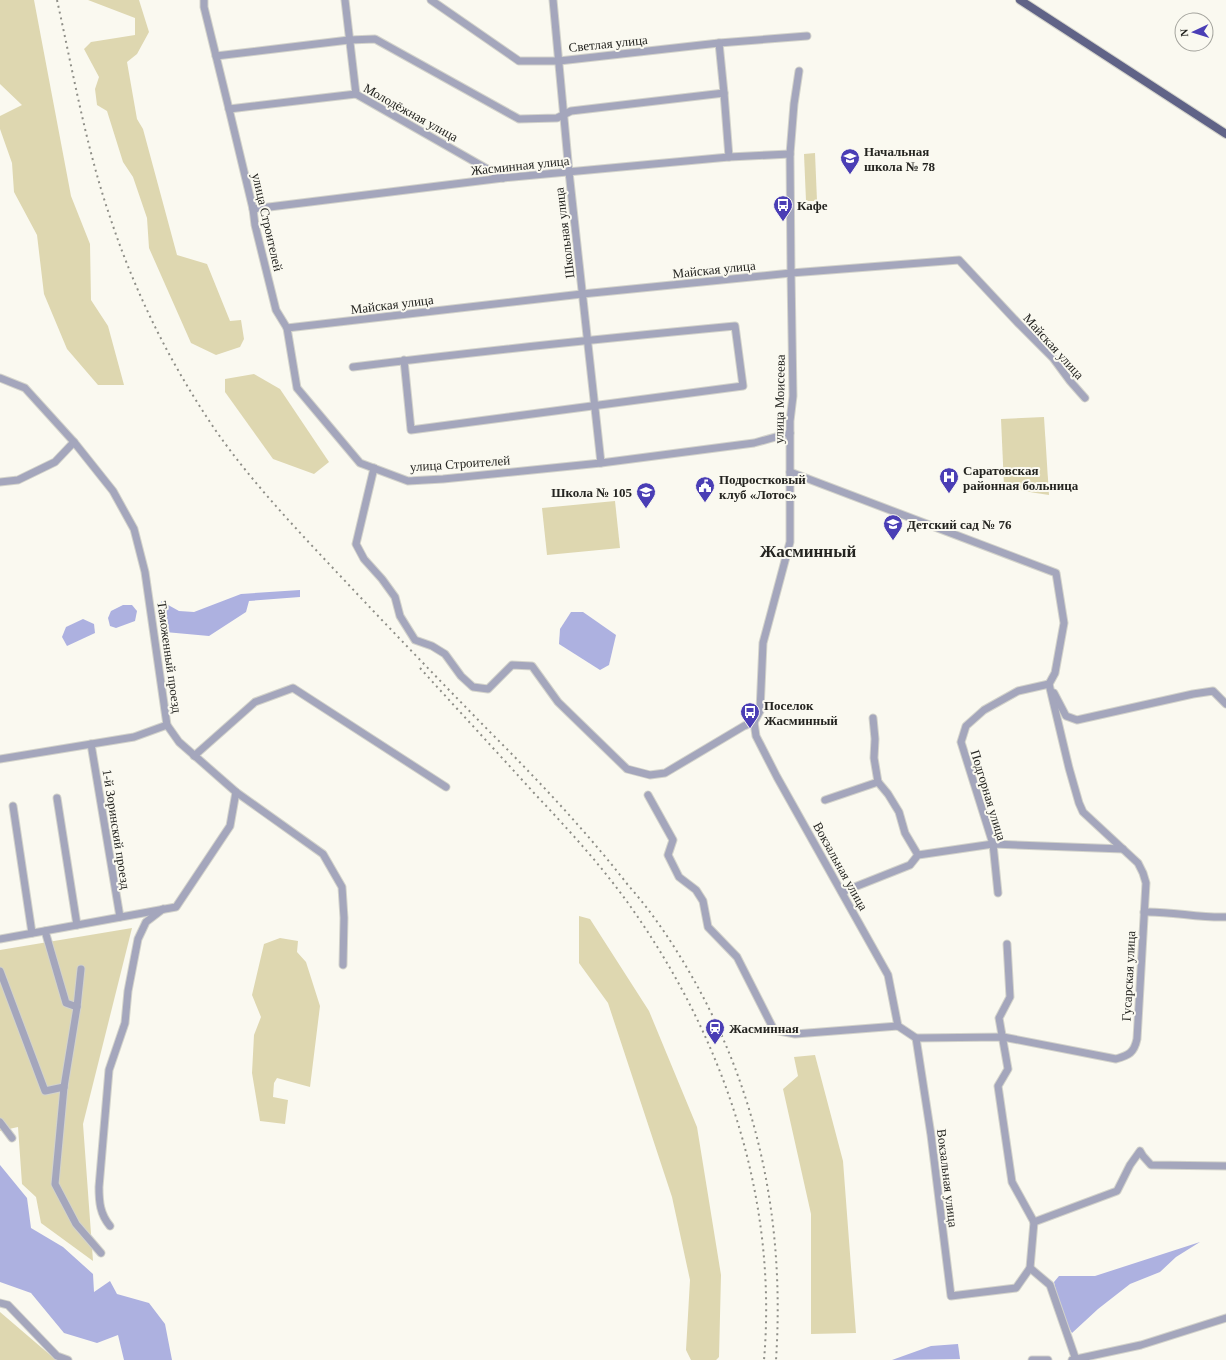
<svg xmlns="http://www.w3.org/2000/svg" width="1226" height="1360" font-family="Georgia,serif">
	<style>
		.green { fill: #ded7b0 }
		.water { fill: #adb1e0 }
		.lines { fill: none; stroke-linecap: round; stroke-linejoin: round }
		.minor-casing { stroke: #d3d3cb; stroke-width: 9 }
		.major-casing { stroke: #d3d3cb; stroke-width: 10 }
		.minor { stroke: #a4a6bc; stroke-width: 7 }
		.major { stroke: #606387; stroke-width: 8 }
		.rail { stroke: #8f8f88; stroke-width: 2; stroke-dasharray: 2 4; stroke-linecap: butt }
		.labels { text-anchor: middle; stroke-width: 4; stroke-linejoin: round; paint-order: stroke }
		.street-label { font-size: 13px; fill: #242420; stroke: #faf9f0 }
		.poi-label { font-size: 13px; font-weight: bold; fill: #242420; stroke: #faf9f0; text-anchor: start }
		.district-label { font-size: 17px; font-weight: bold; fill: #242420; stroke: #faf9f0 }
	</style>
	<rect width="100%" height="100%" fill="#faf9f0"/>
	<g class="green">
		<path d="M0,0H34L71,196L90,244L91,300L108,326L124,385H98L67,349L44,294L37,235L14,192L12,163L0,129V116L22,105L0,84Z"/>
		<path d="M88,0H139L149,32L137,54L127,62L137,119L143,129L177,255L207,264L230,321L241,320L244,339L240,347L216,355L191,343L149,248L147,218L133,177L123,162L107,111L97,105L95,89L99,77L84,49L91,42L135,35V18Z"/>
		<path d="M815,153L817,201H806L804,154Z"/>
		<path d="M254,374L280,389L329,462L314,474L273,459L225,392V379Z"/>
		<path d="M1044,417L1049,495C1034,493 1019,490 1004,486L1001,419Z"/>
		<path d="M615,501L620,548L547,555L542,508Z"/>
		<path d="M579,916L590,919L649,1011L697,1127L721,1275L719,1357L716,1360H691L686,1350L690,1280L672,1197L608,1003L579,963Z"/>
		<path d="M132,928L83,1124L93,1261L41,1223L36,1197L22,1184L18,1127L0,1131V950Z"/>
		<path d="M280,938L298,941L297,952L306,962L320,1006L310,1087L277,1078L274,1083L273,1097L288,1100L285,1124L260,1121L252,1073L254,1035L261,1017L252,995L264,944Z"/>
		<path d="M815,1055L843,1161L856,1333L811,1334V1214L783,1089L798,1076L794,1057Z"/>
		<path d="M0,1312L56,1360H0Z"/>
	</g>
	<g class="water">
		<path d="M300,590V597L249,601L246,612L209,636L165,632L160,620L161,601L179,611L194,612L241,594Z"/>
		<path d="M123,605H132L137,611L135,621L116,628L110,626L108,618L111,611Z"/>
		<path d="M571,612H583L616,635L609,665L600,670L559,644L560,629Z"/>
		<path d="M83,619L94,624L95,633L67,646L62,637L66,627Z"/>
		<path d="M0,1165L27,1198L31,1228L63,1247L93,1274L94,1292L110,1281L117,1294L149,1303L165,1324L172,1360H124L118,1335L97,1343L64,1333L31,1293L0,1282Z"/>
		<path d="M1200,1242L1176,1257L1160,1272L1130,1284L1098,1309L1072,1333L1062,1316L1054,1282L1059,1276H1095Z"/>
		<path d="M958,1344L960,1359L892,1360L931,1346Z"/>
	</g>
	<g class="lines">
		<defs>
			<g id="minor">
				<path d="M204,0V7L229,109L253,209L255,225L276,310L287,328L297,388L360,463L408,481L443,479L601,463L754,443L790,433"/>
				<path d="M345,0L356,94"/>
				<path d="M431,0L519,61H559L719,43L807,36"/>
				<path d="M553,0L569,172L601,463"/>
				<path d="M719,43L724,93L729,157"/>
				<path d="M216,56L349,40L375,39L519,119L557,118L571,111L724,93"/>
				<path d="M229,109L356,94L503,178"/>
				<path d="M253,209L503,178L729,157L790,154"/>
				<path d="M287,328L582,294L791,273L959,260L1018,323L1053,358L1070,381L1085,398"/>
				<path d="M353,367C480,351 608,338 735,326L743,386L411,430L404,360"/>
				<path d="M0,378L25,388L74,442L113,491L134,529L145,572L167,725L179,742L236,792L323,854L342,887L344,918L343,965"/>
				<path d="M374,468L356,544L364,559L382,579L395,597L400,616L415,640L432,646L445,654L461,676L473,687L488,689L512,665L532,666L558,702L627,769L650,775L665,773L744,726L754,722"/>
				<path d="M0,482L18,480L55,462L74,442"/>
				<path d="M1054,693L1066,716L1077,720L1193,694L1213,691L1226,704"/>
				<path d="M873,718L875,739L874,758L878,782L888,794L899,812L905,833L918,855"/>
				<path d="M754,722L760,711L763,643L790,542V421L793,396L791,273L790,154L794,104L799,71"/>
				<path d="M754,722L756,736L777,777L888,975L898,1026"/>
				<path d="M91,744L120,917"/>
				<path d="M194,756L255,702L293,688L446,787"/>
				<path d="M0,759L134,737L167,725"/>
				<path d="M648,795L673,840L668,855L679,877L696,890L703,901L708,927L737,957L774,1030L795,1034L898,1026L916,1038L1003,1037L1116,1059C1129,1055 1134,1053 1137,1039L1146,883L1143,873L1138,863L1083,812L1079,803L1069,768L1049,684L1055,673L1064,623L1056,573L790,472"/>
				<path d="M57,798L77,925"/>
				<path d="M825,800L878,782"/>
				<path d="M13,806L32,933"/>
				<path d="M842,892L910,865L918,855L925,854L993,844L1123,849"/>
				<path d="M998,893L993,844L961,742L966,726L984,710L1018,691L1049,684"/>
				<path d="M1144,912C1171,911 1198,918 1226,917"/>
				<path d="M45,931L66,1003L77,1007"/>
				<path d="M0,939L176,907L230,826L236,792"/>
				<path d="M1007,944L1010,997L999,1018L1008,1069L998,1086L1012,1182L1034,1222"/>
				<path d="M81,969L77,1007L64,1087L55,1184L76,1224L101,1253"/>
				<path d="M0,971L45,1091L64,1087"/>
				<path d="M916,1038L931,1135L951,1296L1016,1288L1030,1268L1034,1222"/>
				<path d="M0,1122L12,1138"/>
				<path d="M1034,1222L1117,1191L1130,1165L1140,1151L1143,1156L1151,1165L1226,1166"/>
				<path d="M110,1226C100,1214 99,1202 99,1187L109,1070L125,1023L128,991L138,939L146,922L163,909"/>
				<path d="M1030,1268L1050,1285L1076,1360"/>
				<path d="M0,1303L8,1305L57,1356L68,1360"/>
				<path d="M1032,1360H1048"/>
				<path d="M1072,1360L1141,1345L1226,1318"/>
			</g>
			<path id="major" d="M1020,0L1226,134"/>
		</defs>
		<use href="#minor" class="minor-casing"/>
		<use href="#major" class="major-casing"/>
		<use href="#minor" class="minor"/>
		<use href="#major" class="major"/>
		<g class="rail">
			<path d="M57,0C73,72 86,147 110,217C135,293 171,365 216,431C254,485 300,533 346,582C393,632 441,682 489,731C538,780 585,830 628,885C642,901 655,918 667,936C752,1064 786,1206 776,1360"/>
			<path d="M420,668C458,710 496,751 534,793C567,828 600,864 628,903C723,1036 778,1196 764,1360"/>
		</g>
	</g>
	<defs>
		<symbol id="school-pin" viewBox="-11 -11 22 30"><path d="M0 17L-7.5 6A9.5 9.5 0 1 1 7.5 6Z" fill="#4a3eb5" stroke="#faf9f0"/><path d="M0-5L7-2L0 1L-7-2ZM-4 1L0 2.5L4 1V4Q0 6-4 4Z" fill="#fff"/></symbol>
		<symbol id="bus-pin" viewBox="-11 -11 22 30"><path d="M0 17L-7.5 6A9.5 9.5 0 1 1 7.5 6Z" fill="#4a3eb5" stroke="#faf9f0"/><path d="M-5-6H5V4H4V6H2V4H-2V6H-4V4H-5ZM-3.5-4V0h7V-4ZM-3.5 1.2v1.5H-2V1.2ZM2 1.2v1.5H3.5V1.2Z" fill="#fff"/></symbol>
		<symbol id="hospital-pin" viewBox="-11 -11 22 30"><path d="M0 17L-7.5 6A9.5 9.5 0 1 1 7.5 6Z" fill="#4a3eb5" stroke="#faf9f0"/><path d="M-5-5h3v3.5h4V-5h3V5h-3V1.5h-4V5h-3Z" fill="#fff"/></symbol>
		<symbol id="civic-pin" viewBox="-11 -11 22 30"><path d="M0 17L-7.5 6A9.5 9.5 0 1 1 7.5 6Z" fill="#4a3eb5" stroke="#faf9f0"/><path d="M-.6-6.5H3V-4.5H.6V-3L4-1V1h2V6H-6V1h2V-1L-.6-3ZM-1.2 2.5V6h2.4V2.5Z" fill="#fff"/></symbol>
		<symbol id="station-pin" viewBox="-11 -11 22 30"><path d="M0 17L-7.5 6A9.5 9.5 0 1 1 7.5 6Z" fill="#4a3eb5" stroke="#faf9f0"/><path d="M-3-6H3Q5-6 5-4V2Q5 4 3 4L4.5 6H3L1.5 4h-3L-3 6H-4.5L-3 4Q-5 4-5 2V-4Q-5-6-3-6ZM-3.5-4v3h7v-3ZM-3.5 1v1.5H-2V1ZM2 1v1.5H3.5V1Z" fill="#fff"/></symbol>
	</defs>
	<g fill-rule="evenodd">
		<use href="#school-pin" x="839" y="147" width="22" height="30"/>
		<use href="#bus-pin" x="772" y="194" width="22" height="30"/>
		<use href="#hospital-pin" x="938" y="466" width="22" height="30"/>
		<use href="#civic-pin" x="694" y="475" width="22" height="30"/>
		<use href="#school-pin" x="635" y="481" width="22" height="30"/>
		<use href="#school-pin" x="882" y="513" width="22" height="30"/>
		<use href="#bus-pin" x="739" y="701" width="22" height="30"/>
		<use href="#station-pin" x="704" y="1017" width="22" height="30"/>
	</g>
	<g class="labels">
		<g class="street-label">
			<text transform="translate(608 43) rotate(-6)" y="5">Светлая улица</text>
			<text transform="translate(411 112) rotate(29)" y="5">Молодёжная улица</text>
			<text transform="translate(520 165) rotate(-6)" y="5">Жасминная улица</text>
			<text transform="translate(268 222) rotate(77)" y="5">улица Строителей</text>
			<text transform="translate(564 233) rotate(-97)" y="5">Школьная улица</text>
			<text transform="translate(714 269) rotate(-6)" y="5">Майская улица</text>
			<text transform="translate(392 304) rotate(-7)" y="5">Майская улица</text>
			<text transform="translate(1054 346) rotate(48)" y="5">Майская улица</text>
			<text transform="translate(779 399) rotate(-89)" y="5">улица Моисеева</text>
			<text transform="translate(460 463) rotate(-4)" y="5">улица Строителей</text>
			<text transform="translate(170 657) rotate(82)" y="5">Таможенный проезд</text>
			<text transform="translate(989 795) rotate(73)" y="5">Подгорная улица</text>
			<text transform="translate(117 829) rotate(81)" y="5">1-й Зоринский проезд</text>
			<text transform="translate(841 866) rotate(61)" y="5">Вокзальная улица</text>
			<text transform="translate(1128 976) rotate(-87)" y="5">Гусарская улица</text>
			<text transform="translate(948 1178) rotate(83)" y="5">Вокзальная улица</text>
		</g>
		<g class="poi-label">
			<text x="864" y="156">Начальная<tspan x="864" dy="15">школа № 78</tspan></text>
			<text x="797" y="210">Кафе</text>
			<text x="963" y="475">Саратовская<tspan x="963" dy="15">районная больница</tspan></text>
			<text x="719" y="484">Подростковый<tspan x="719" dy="15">клуб «Лотос»</tspan></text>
			<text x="632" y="497" text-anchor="end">Школа № 105</text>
			<text x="907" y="529">Детский сад № 76</text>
			<text x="764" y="710">Поселок<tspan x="764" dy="15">Жасминный</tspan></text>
			<text x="729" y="1033">Жасминная</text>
		</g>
		<g class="district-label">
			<text x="808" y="557">Жасминный</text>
		</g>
	</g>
	<g transform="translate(1194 32) rotate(266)"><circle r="19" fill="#faf9f0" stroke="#a4a49d"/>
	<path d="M0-3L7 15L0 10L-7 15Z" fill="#4a3eb5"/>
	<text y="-6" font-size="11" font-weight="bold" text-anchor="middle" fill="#242420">N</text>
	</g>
</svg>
